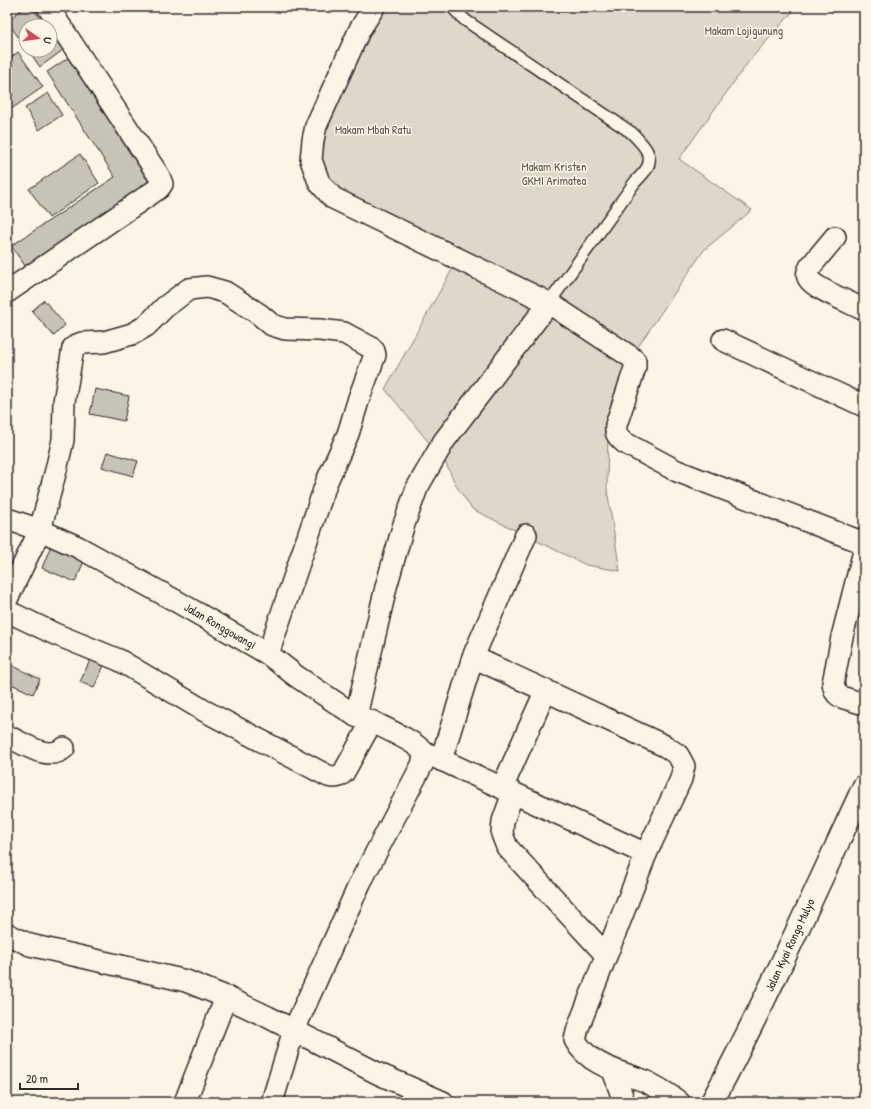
<svg xmlns="http://www.w3.org/2000/svg" width="871" height="1109" font-family="'Patrick Hand',sans-serif">
	<style>
		.green { fill: #ded8ca; stroke: #84827a }
		.building { fill: #c8c3b7; stroke: #2b2b2b }
		.lines { fill: none; stroke-linecap: round; stroke-linejoin: round }
		.service-casing { stroke: #2b2b2b; stroke-width: 14 }
		.minor-casing { stroke: #2b2b2b; stroke-width: 24 }
		.tertiary-casing { stroke: #2b2b2b; stroke-width: 25 }
		.service { stroke: #fcf5e5; stroke-width: 11 }
		.minor { stroke: #fcf5e5; stroke-width: 21 }
		.tertiary { stroke: #fcf5e5; stroke-width: 22 }
		.labels { text-anchor: middle; stroke-width: 3; stroke-linejoin: round; paint-order: stroke }
		.park-label { font-size: 12px; fill: #585653; stroke: #fcf5e5 }
		.street-label { font-size: 12px; fill: #2b2b2b; stroke: #fcf5e5 }
	</style>
	<rect width="100%" height="100%" fill="#fcf5e5"/>
	<filter id="ink" filterUnits="userSpaceOnUse"><feTurbulence type="fractalNoise" baseFrequency=".025" numOctaves="2"/><feDisplacementMap in="SourceGraphic" scale="8" xChannelSelector="R" yChannelSelector="G"/><feConvolveMatrix kernelMatrix="1 2 1 2 8 2 1 2 1" color-interpolation-filters="sRGB"/></filter>
	<g filter="url(#ink)">
		<path class="green" d="M377,7H797L749,61L679,159L752,210L704,250L626,364L608,430L607,489L620,571L586,565L472,509L457,487L445,462L385,389L459,257L335,196L312,150Z"/>
		<g class="building">
			<path d="M25,7H32L46,26H26V48L7,21Z"/>
			<path d="M50,32L63,50L40,67L28,50H50Z"/>
			<path d="M18,52L43,87L7,112V60Z"/>
			<path d="M68,58L151,185L26,267L11,246L115,177L47,72Z"/>
			<path d="M48,93L62,115L39,130L25,108Z"/>
			<path d="M80,154L99,183L49,218L29,189Z"/>
			<path d="M44,300L65,325L54,336L32,311Z"/>
			<path d="M95,389L129,396L124,421L90,414Z"/>
			<path d="M107,452L138,461L133,476L102,467Z"/>
			<path d="M51,545L85,559L75,582L42,568Z"/>
			<path d="M92,656L105,663L94,688L80,682Z"/>
			<path d="M7,663L40,679L33,694L7,682Z"/>
		</g>
		<g class="lines">
			<defs>
				<path id="service" d="M452,7L465,20L632,133C640,142 655,154 647,168C644,173 639,178 635,182L549,303"/>
				<g id="minor">
					<path d="M374,7L360,29L316,126L313,140L311,160L319,182L333,198L549,303L631,357L635,361V368L616,425C615,434 618,437 625,443L677,471L864,543"/>
					<path d="M835,237L810,267C808,271 806,275 809,279C815,289 852,303 864,310"/>
					<path d="M7,292L159,188L162,184L159,176L48,7"/>
					<path d="M723,340L864,406"/>
					<path d="M7,519L40,530L78,547L176,601L268,654L296,676L356,716L373,722L366,732L344,772C339,777 336,778 328,776L203,710L119,660L55,634L7,611"/>
					<path d="M864,551L842,637L833,683L835,691L837,694L841,697L864,704"/>
					<path d="M7,599L40,530L56,470L63,440L64,402L73,348L77,345L82,343L104,342L132,334L146,326L165,307L189,289L207,287L225,292L259,314L272,325L285,329L320,330L344,333L370,347L374,351L375,355L359,398L348,434L327,481L268,654"/>
					<path d="M473,657L526,535"/>
					<path d="M356,716L386,587L403,527L417,488L444,441L549,303"/>
					<path d="M7,736C23,743 48,762 64,748"/>
					<path d="M422,751L646,854L578,1028L575,1040C589,1066 622,1072 647,1082C658,1088 669,1094 679,1102"/>
					<path d="M441,760L473,657L665,746L678,755L684,766L681,779L646,854"/>
					<path d="M502,788L546,690"/>
					<path d="M513,793L503,821L502,834L507,847L606,955"/>
					<path d="M7,934L30,945L186,981L226,997L268,1017L379,1074L443,1102"/>
					<path d="M613,1070L624,1102"/>
					<path d="M185,1102L226,997"/>
					<path d="M272,1102L294,1030L360,883L423,763C423,759 424,755 422,751C416,742 384,728 373,722"/>
				</g>
				<path id="tertiary" d="M712,1102C767,999 815,892 864,786"/>
			</defs>
			<use href="#service" class="service-casing"/>
			<use href="#minor" class="minor-casing"/>
			<use href="#tertiary" class="tertiary-casing"/>
			<use href="#service" class="service"/>
			<use href="#minor" class="minor"/>
			<use href="#tertiary" class="tertiary"/>
		</g>
	</g>
	<g class="labels">
		<g class="park-label">
			<text x="744" y="35">Makam Lojigunung</text>
			<text x="373" y="134">Makam Mbah Ratu</text>
			<text x="554" y="171">Makam Kristen<tspan x="554" dy="14">GKMI Arimatea</tspan></text>
		</g>
		<g class="street-label">
			<text transform="translate(220 626) rotate(30)" y="4">Jalan Ronggowangi</text>
			<text transform="translate(790 945) rotate(-65)" y="4">Jalan Kyai Rongo Mulyo</text>
		</g>
	</g>
	<rect width="871" height="1109" fill="none" stroke="#fcf5e5" stroke-width="24"/>
	<rect x="12" y="12" width="847" height="1085" fill="none" stroke="#2b2b2b" stroke-width="1.5" filter="url(#ink)"/>
	<g transform="translate(38 38) rotate(103)"><circle r="19" fill="#fcf5e5" stroke="#a8a49b"/>
	<path d="M0-3L7 15L0 10L-7 15Z" fill="#d1495b"/>
	<text y="-6" font-size="11" font-weight="bold" text-anchor="middle" fill="#2b2b2b">U</text>
	</g>
	<path d="M20 1083v6h58v-6" fill="none" stroke="#2b2b2b" stroke-width="2"/>
	<text x="26" y="1083" font-size="12" fill="#2b2b2b" stroke="#fcf5e5" stroke-width="3" paint-order="stroke">20 m</text>
</svg>
